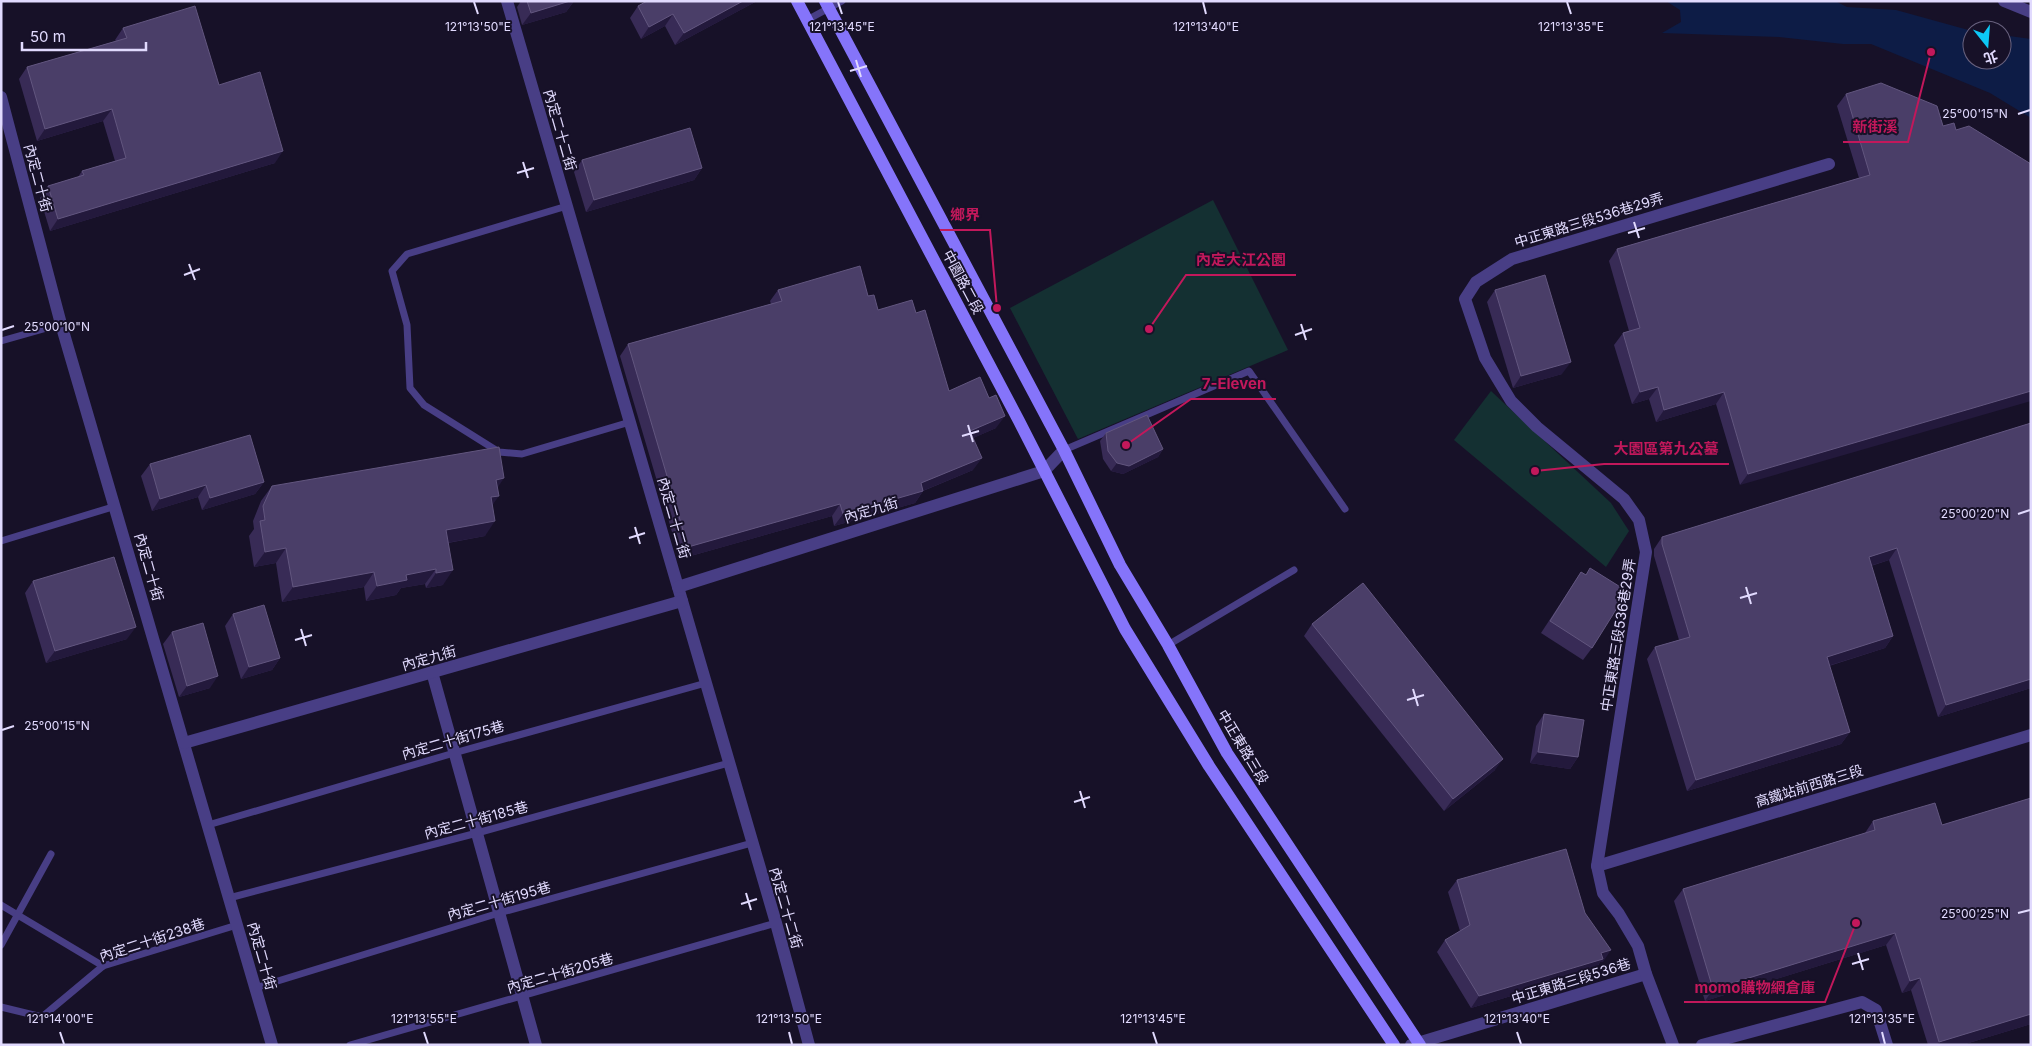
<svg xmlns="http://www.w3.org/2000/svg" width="2032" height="1046" font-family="Inter,'Noto Sans TC',sans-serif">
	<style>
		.green { fill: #143032 }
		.water { fill: #0d1c46 }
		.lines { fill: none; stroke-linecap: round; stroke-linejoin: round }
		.service { stroke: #483e85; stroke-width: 7 }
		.minor { stroke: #483e85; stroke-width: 12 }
		.secondary { stroke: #8574fa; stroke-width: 12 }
		.wall { fill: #382b56 }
		.shaded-wall { fill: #23193c }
		.building { fill: #4a3e68; stroke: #62567f }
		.ticks { fill: none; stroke: #e1dafe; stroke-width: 2 }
		.labels { text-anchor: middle; stroke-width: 4; stroke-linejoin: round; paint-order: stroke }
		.street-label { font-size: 14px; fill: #e1dafe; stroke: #171128 }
		.ticks-label { font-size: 12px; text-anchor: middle; fill: #e1dafe; stroke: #171128; stroke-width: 4; stroke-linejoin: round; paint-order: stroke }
		.leader { fill: none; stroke: #c2185b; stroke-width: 2 }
		.callout-dot { fill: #c2185b; stroke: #171128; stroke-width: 2 }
		.callout-label { font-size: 15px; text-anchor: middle; font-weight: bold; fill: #c2185b; stroke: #171128; stroke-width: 4; stroke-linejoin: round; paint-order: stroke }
	</style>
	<rect width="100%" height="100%" fill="#171128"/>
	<g class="green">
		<path d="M1213,200L1288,350L1078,439L1010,308Z"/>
		<path d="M1491,391L1611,503L1629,531L1606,567L1454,440Z"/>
	</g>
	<path class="water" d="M1666,1H1835L1847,7L1896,10L1972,31V60H2002V35L2031,39V118L1990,93L1871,44H1843L1779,37L1662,33L1681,22L1680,10Z"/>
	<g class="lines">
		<g class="service">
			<path d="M807,20L842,1"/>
			<path d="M567,206L407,254L392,271L407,325L410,388L424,405L499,452L522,454L630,422"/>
			<path d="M1,341L61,324"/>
			<path d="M1064,450L1249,371L1345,509"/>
			<path d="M1,541L116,506"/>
			<path d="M1168,645L1294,570"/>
			<path d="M208,825L454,753L706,683"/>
			<path d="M229,898L477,833L729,763"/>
			<path d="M1,905L103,966"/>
			<path d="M1,945L51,854"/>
			<path d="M255,988L499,913L752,843"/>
			<path d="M1,1007L42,1017L103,966L237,925"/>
			<path d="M350,1045L776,923"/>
		</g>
		<g class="minor">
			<path d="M507,1L776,923L809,1045"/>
			<path d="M2004,1L2031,12"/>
			<path d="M1,97L61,324L272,1045"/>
			<path d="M678,587L1044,471L1064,450"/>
			<path d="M432,672L536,1045"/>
			<path d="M184,743L682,601"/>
			<path d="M1597,866L2031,735"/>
			<path d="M1411,1045L1646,974"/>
			<path d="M1673,1045L1646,974L1638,946L1619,914L1603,893L1597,866L1646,552L1639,520L1624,499L1537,427L1511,401L1485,358L1465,299L1476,282L1512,259L1829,164"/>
			<path d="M1702,1045L1862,1002L1876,1010L1887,1045"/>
		</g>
		<g class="secondary">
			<path d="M797,1L1019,421L1125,629L1209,766L1394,1045"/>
			<path d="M825,1L1064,450L1120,565L1168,645L1227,753L1420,1045"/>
		</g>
	</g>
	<g class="wall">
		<path d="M521,1H574L566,12L522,25L517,7Z"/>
		<path d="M757,1L675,45L665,26L641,39L630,18L638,6Z"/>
		<path d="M123,28L219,85L275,163L50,231L40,198L48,186L78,177L82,171L115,161L103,121L37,141L19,79L27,67L116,41L115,40Z"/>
		<path d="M1846,94L1956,130L2031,164L1740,485L1716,404L1656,422L1649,399L1632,404L1614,345L1623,333L1629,331L1609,261L1617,249L1859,178L1837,106Z"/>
		<path d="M582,160L702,168L694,180L586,212L574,172Z"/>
		<path d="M778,290L868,296L878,310L916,313L949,391L996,428L973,438V470L923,491L915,503L834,526L832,516L680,559L620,356L628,344L771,304L770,301Z"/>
		<path d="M1495,290L1562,374L1513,388L1487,302Z"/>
		<path d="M2031,423V688L1938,717L1889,560L1871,566L1893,636L1885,648L1829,666L1850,732L1841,744L1687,791L1647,659L1655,647L1679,640L1654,556V549L1662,537Z"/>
		<path d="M1106,433L1163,449L1158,457L1123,474L1111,471L1103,459L1100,441Z"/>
		<path d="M150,464L264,482L255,494L202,510L198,497L152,511L141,476Z"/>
		<path d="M272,486L497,488L485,536L448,543L443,585L426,588L425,584L401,588L396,595L366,601L364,587L282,602L276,563L254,567L249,536L254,529L253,521L261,501Z"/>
		<path d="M1581,572L1619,593L1592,648L1583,660L1541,633Z"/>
		<path d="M33,581L127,639L46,663L25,593Z"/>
		<path d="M233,614L280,658L272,670L241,679L225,626Z"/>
		<path d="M1312,624L1495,770L1444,811L1304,636Z"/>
		<path d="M172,632L210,688L179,697L163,644Z"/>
		<path d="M1544,714L1578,757L1570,769L1530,763L1536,726Z"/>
		<path d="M2031,798V1024L1962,1045H1928L1911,990L1902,993L1886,945L1705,1001L1674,901L1683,889L1865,833L1873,821L1942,825Z"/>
		<path d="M1457,880L1585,913L1603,962H1600L1595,971L1471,1008L1437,952L1445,940L1460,931L1448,892Z"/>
	</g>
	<g class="shaded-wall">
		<path d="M570,1H574L566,12L522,25L531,13Z"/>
		<path d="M743,1H757L675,45L684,33Z"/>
		<path d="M673,14L665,26L641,39L649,27Z"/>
		<path d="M112,109L103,121L37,141L45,129Z"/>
		<path d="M283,151L275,163L50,231L58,219Z"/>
		<path d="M702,168L694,180L586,212L594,200Z"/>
		<path d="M1571,362L1562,374L1513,388L1521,376Z"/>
		<path d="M1658,387L1649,399L1632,404L1640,392Z"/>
		<path d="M2031,391V401L1740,485L1748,474Z"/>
		<path d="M1724,392L1716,404L1656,422L1664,410Z"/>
		<path d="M1005,416L996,428L962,443L970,431Z"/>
		<path d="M1163,449L1158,457L1123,474L1111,471L1117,463Z"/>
		<path d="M982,458L973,470L920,492L923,491L915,503L834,526L843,514Z"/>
		<path d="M504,478L494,493L496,480Z"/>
		<path d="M264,482L255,494L202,510L210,498Z"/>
		<path d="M206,485L198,497L152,511L160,499Z"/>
		<path d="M499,496L488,511L491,497Z"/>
		<path d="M840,504L832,516L680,559L688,547Z"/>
		<path d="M495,521L485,536L435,545L446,530Z"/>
		<path d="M286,548L276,563L254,567L265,552Z"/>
		<path d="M1897,548L1889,560L1860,569L1869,557Z"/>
		<path d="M436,569L425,584L401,588L396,595L366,601L377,586L406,575Z"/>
		<path d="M453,570L443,585L426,588L436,573Z"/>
		<path d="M374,572L364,587L282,602L293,587Z"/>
		<path d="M136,627L127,639L46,663L55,651Z"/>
		<path d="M1893,636L1885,648L1818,669L1827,657Z"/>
		<path d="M280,658L272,670L241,679L249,667Z"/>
		<path d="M218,676L210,688L179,697L187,686Z"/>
		<path d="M2031,679V688L1938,717L1946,705Z"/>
		<path d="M1850,732L1841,744L1687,791L1696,780Z"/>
		<path d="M1538,752L1578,757L1570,769L1530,763Z"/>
		<path d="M1503,759L1495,770L1444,811L1453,799Z"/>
		<path d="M1895,933L1886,945L1705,1001L1713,989Z"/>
		<path d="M1611,950L1603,962H1600L1595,971L1471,1008L1479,996Z"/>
		<path d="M1920,978L1911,990L1902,993L1910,981Z"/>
		<path d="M2031,1014V1024L1962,1045H1938L1939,1042Z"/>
	</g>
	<g class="building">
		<path d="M527,1H570L531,13Z"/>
		<path d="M647,1H743L684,33L673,14L649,27L638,6Z"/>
		<path d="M195,6L219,85L260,72L283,151L58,219L48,186L84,175L82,171L126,158L112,109L45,129L27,67L127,38L123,28Z"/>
		<path d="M1881,83L1937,106L1943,126L1954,123L1956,130L1969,126L2031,164V391L1748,474L1724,392L1664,410L1658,387L1640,392L1623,333L1640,328L1617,249L1870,175L1846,94Z"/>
		<path d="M690,128L702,168L594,200L582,160Z"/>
		<path d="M860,266L868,296L874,295L878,310L912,300L916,313L925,310L949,391L980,377L989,398L996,395L1005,416L970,431L982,458L921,483L923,491L843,514L840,504L688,547L628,344L782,301L778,290Z"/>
		<path d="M1545,275L1571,362L1521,376L1495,290Z"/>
		<path d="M1147,415L1163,449L1129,466L1117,463L1108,451L1106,433Z"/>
		<path d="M2031,423V679L1946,705L1897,548L1869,557L1893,636L1827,657L1850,732L1696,780L1655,647L1690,637L1662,544V537Z"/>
		<path d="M250,435L264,482L210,498L206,485L160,499L150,464Z"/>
		<path d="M499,447L504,478L496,480L499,496L491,497L495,521L446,530L453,570L436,573V569L406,575L407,580L377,586L374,572L293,587L286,548L265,552L260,521L265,520L263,506L272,486Z"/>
		<path d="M114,557L136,627L55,651L33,581Z"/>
		<path d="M1590,568L1622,588L1619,593L1624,597L1592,648L1550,621L1581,572L1586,575Z"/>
		<path d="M1363,583L1503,759L1453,799L1312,624Z"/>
		<path d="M264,605L280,658L249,667L233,614Z"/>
		<path d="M203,623L218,676L187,686L172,632Z"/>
		<path d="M1544,714L1584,720L1578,757L1538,752Z"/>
		<path d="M2031,798V1014L1939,1042L1920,978L1910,981L1895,933L1713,989L1683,889L1875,830L1873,821L1935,803L1942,825Z"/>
		<path d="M1566,849L1585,913L1611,950L1601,953L1603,959L1479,996L1445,940L1470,925L1457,880Z"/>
	</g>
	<path class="ticks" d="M474,2L478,14M838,2L842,14M1203,2L1206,14M1567,2L1571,14M856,60L861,77M850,71L867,66M2018,114L2030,110M523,162L528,178M517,173L534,168M1634,222L1639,238M1628,233L1645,228M189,264L195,280M184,275L200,269M1301,324L1306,340M2,330L14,326M1295,335L1312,329M968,425L973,442M962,436L979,431M2018,514L2030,510M635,527L640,544M629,538L645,533M1746,587L1751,604M1740,598L1757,593M301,629L306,646M295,640L312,635M1413,689L1418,706M1407,700L1424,695M2,730L14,726M1080,791L1085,808M1074,802L1090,797M746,893L751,910M741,904L757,899M2018,913L2030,910M1858,953L1863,970M1852,964L1869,959M60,1032L64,1044M424,1032L428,1044M789,1032L792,1044M1153,1032L1157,1044M1517,1032L1521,1044M1882,1032L1885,1044"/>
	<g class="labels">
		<g class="street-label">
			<text transform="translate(560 130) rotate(74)" y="5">內定二十二街</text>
			<text transform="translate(38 178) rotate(75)" y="5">內定二十街</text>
			<text transform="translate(1589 220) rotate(-17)" y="5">中正東路三段536巷29弄</text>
			<text transform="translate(963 282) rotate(62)" y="5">中園路二段</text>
			<text transform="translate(871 510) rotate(-17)" y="5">內定九街</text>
			<text transform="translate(674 518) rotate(74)" y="5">內定二十二街</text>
			<text transform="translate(149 567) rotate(74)" y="5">內定二十街</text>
			<text transform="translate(1618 635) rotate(-81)" y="5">中正東路三段536巷29弄</text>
			<text transform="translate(429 658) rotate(-16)" y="5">內定九街</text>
			<text transform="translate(453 740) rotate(-16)" y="5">內定二十街175巷</text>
			<text transform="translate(1243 747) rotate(59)" y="5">中正東路三段</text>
			<text transform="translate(1809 786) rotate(-17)" y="5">高鐵站前西路三段</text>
			<text transform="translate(476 820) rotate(-15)" y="5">內定二十街185巷</text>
			<text transform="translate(499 901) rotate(-16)" y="5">內定二十街195巷</text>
			<text transform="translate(786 908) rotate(74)" y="5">內定二十二街</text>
			<text transform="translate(152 940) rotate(-18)" y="5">內定二十街238巷</text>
			<text transform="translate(262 956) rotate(74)" y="5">內定二十街</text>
			<text transform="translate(560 973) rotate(-16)" y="5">內定二十街205巷</text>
			<text transform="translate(1571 981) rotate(-17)" y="5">中正東路三段536巷</text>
		</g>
	</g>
	<g class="ticks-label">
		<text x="478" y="31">121°13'50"E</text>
		<text x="842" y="31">121°13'45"E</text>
		<text x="1206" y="31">121°13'40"E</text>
		<text x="1571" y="31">121°13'35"E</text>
		<text x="1975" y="118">25°00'15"N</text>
		<text x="57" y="331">25°00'10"N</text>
		<text x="1975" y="518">25°00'20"N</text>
		<text x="57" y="730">25°00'15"N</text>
		<text x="1975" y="918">25°00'25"N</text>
		<text x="60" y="1023">121°14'00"E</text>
		<text x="424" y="1023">121°13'55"E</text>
		<text x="789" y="1023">121°13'50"E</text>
		<text x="1153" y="1023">121°13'45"E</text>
		<text x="1517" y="1023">121°13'40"E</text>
		<text x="1882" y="1023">121°13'35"E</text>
	</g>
	<path class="leader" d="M1931 52L1908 142H1843M997 308L990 230H940M1149 329L1186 275H1296M1126 445L1191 399H1276M1535 471L1604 464H1729M1856 923L1825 1002H1684"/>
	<g class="callout-dot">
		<circle cx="1931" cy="52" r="5"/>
		<circle cx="997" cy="308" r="5"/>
		<circle cx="1149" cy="329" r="5"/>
		<circle cx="1126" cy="445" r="5"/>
		<circle cx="1535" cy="471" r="5"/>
		<circle cx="1856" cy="923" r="5"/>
	</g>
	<g class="callout-label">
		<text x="1875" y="132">新街溪</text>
		<text x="965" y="220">鄉界</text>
		<text x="1241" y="265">內定大江公園</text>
		<text x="1234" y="389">7-Eleven</text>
		<text x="1666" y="454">大園區第九公墓</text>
		<text x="1755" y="993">momo購物網倉庫</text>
	</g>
	<rect width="2032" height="1046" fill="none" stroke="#e1dafe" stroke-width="5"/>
	<g transform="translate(1987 45) rotate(163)"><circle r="24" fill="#171128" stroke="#68617e"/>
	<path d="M0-4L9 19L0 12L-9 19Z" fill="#0dc8f6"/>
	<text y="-8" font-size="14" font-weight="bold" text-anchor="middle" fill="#e1dafe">北</text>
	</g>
	<path d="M22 42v8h124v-8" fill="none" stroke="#e1dafe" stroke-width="2.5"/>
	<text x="30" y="42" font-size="15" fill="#e1dafe" stroke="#171128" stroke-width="4" paint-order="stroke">50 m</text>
</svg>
